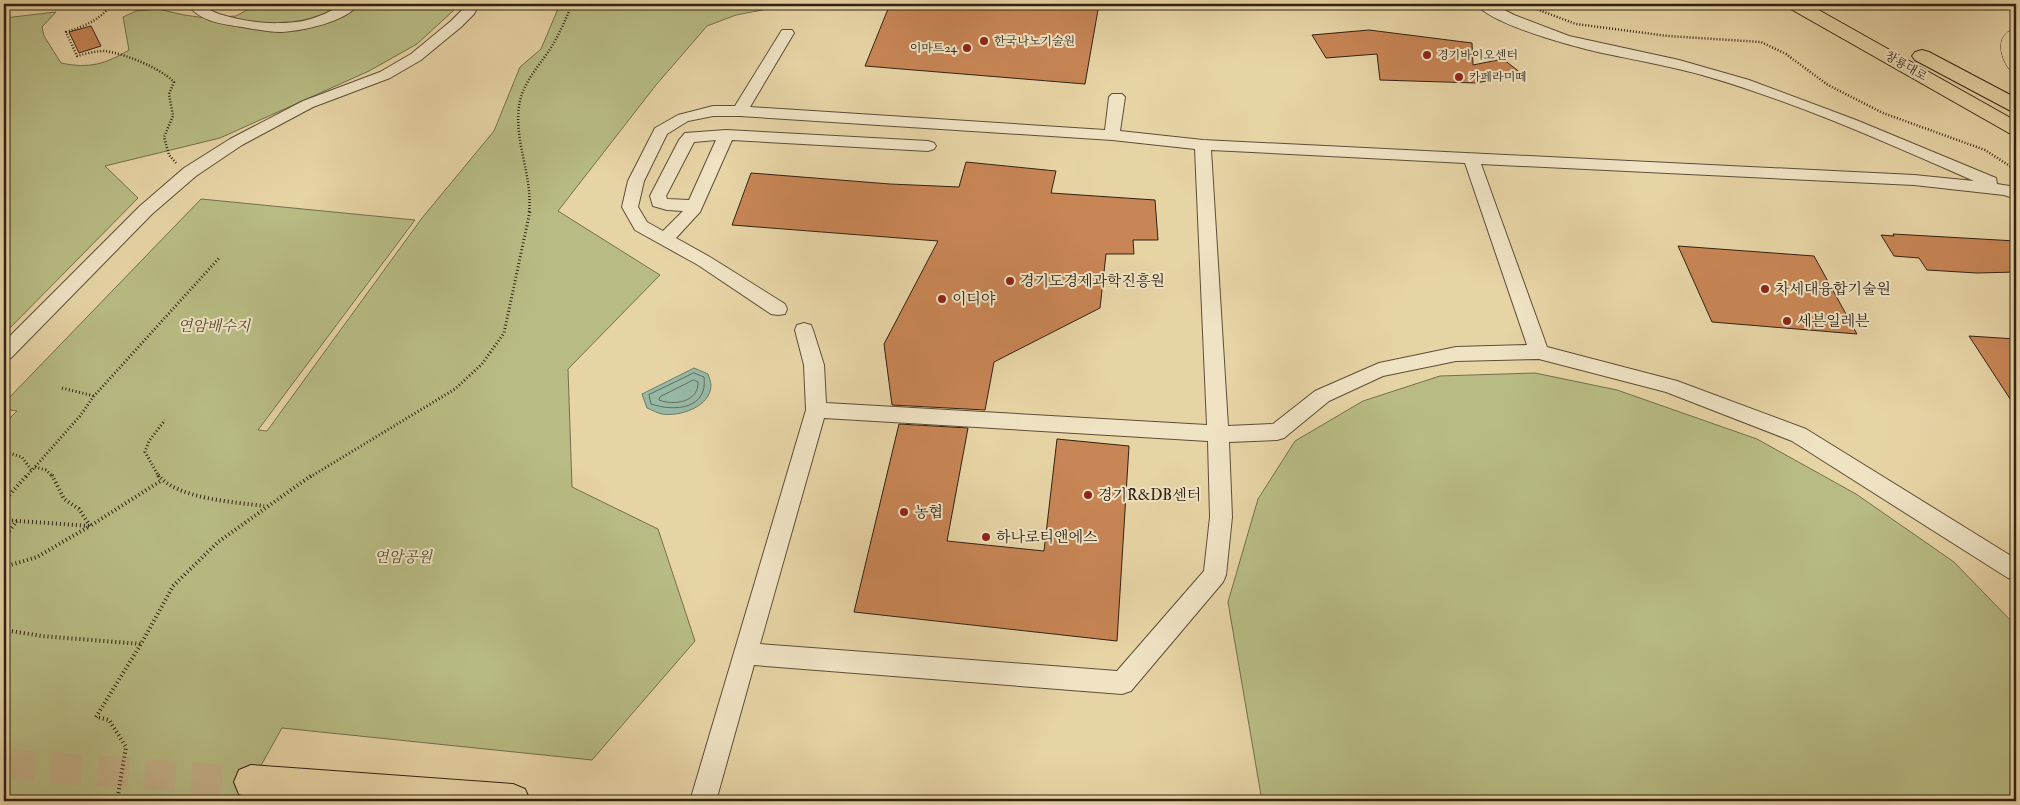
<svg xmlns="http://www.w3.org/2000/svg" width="2020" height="805" font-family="'IM FELL Double Pica','Noto Serif KR',serif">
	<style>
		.green { fill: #b8bc84; stroke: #746f4c }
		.water { fill: #97b8a4; stroke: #6e7c6a }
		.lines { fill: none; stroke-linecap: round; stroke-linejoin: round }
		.shore { stroke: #646d5c; stroke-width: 1 }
		.building { fill: #c88555; stroke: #312213 }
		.major-tunnel { stroke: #c3b088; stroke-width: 31; stroke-dasharray: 31 16; stroke-linecap: butt }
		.minor-casing { stroke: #5e4e38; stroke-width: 2 }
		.major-casing { stroke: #312213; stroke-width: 2 }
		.highway-casing { stroke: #312213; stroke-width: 1 }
		.path-far2 { stroke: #312213; stroke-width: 2.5; stroke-dasharray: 1 2; stroke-linecap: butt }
		.path-far1 { stroke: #312213; stroke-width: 3; stroke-dasharray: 1 2.5; stroke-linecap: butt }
		.path { stroke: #312213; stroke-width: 4; stroke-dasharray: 1 3; stroke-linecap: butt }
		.minor { fill: #efe3c4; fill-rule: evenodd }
		.major { fill: #e7d4a5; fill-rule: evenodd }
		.highway { fill: #e7d4a5; fill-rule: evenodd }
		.poi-dot { fill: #8f2418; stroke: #efe3c4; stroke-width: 2 }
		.labels { text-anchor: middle; stroke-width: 4; stroke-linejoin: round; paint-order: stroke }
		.far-poi-label { font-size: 12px; fill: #312213; stroke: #efe3c4; text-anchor: start }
		.far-street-label { font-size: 12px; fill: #312213; stroke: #efe3c4 }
		.poi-label { font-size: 15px; fill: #312213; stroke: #efe3c4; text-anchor: start }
		.park-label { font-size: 15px; font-style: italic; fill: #53482f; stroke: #efe3c4 }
	</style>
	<rect width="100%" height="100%" fill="#e7d4a5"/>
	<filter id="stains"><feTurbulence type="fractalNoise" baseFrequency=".004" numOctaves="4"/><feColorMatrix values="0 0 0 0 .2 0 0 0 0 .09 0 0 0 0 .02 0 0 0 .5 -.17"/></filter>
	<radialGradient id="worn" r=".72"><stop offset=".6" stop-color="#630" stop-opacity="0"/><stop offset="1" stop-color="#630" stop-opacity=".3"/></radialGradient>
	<g class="green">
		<path d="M258,4H455L453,11L417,44L369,71L220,138L105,166L138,198L4,334V18L56,12L42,27L44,36L61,63C90,69 105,64 129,50L123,17L136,11L158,9L184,15L206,18L236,16Z"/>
		<path d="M560,4H794L736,15L707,26L656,85L558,211L660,275L568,369L572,487L658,529L695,641L592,760L282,728L241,801H4V424L17,411L4,409V403L201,199L415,220L258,430L267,431L422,218L494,131L520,67L541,49Z"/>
		<path d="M1535,373L1617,390L1757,439L1856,494L1954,562L2016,626V801H1262L1228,602L1258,499L1295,441L1363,401L1440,376Z"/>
	</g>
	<path class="water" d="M694,368L708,374C709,377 711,382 711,385C711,407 679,417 662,414C657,413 652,410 647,408L642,394Z"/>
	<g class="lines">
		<g class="shore">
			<path d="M694,373L704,377C708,409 675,412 651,404L649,395Z"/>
			<path d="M694,380L698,382C699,402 674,406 659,400L660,397Z"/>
		</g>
	</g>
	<g class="building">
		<path d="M890,4H1099L1085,84L865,66Z"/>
		<path d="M91,26L101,46L79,53L69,32Z"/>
		<path d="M1369,30L1472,43L1473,65L1503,59L1522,74L1476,83L1380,80L1377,54L1326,58L1312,35Z"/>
		<path d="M966,162L1056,171L1051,193L1155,200L1158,240H1133L1134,254H1106L1100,308L994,362L985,410L892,405L884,344L938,241L732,225L751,173L890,184L959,187Z"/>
		<path d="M1893,234L2016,241V272L1977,273L1927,270L1919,258L1894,256L1881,235L1894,236Z"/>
		<path d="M1678,246L1814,256L1857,334L1712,322Z"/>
		<path d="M1969,336L2016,339V408Z"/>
		<path d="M899,424L968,428L947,541L1044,551L1057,439L1129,446L1117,641L854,612Z"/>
	</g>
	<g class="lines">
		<path class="major-tunnel" d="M4,764L251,782"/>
		<defs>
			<g id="minor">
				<path d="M187,4C202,3 206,9 219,14C238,20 261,24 281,23C294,23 307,21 319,16C336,10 339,3 359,4C346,22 302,31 281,32C267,32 255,29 242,27C223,24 200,22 187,4Z"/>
				<path d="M465,4H479L474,14L461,27L421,60L390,78L313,107L242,145L196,176L152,214L11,358L4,360V342L140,206L184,168L230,139L303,101L380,72L411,54L451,21L463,9Z"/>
				<path d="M1476,4H1493L1514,15L1569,36L1679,60L1749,80L1856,120L1996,178L1997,184L2016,187V199L2004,195L1914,185L1481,164L1547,347L1677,381L1806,429L2016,559V581L2008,578L1792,441L1666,392L1539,359L1456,361L1383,376L1329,401L1284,438L1277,440L1229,442L1232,517L1226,575L1223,582L1131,691L1122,694L754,665L716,801H690L806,410L804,365L795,330L797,325L804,323L811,325L813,330L824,365L826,403L1207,425L1195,149L1112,140L740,116H713L688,121L667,134L644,181L638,207L647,222L663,231L683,211L667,210L653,206L650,196L679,140L685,133L726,130L928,141L934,143L936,146L934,149L928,151L732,140L700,212L676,238L710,257L785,304L787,309L785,314L778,315L771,314L698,265L635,230L622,207L628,181L655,128L678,115L713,106H735L782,30H792L794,33L750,107L1105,130L1109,97L1112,94H1122L1125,97L1120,131L1203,140L1914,175L1974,181C1885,142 1796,102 1702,75C1669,66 1636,60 1602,53C1575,47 1492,25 1476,4ZM716,140L689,200L667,199L666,196L694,142ZM1211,150L1465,163L1527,345L1456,347L1379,363L1315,391L1273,424L1228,426ZM824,418L1208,441L1210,517L1204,571L1117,671L760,644Z"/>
			</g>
			<g id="major">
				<path d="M1786,4H1808L2016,121V135L2009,133L1789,8Z"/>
				<path d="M1922,50L1929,52L2016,98V112L2009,110L1915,60L1912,56L1915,52Z"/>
				<path d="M251,765L513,784L525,789L530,801H285L251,799L239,794L234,782L239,770Z"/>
			</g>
			<path id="highway" d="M2016,28V71L2009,69C1999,55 1995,34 2016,28Z"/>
		</defs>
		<use href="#minor" class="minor-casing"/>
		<use href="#major" class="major-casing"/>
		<use href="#highway" class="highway-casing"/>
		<g class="path-far2">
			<path d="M112,4C100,20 85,26 66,32L77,56C85,54 95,51 104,51C124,53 160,68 174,82L169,94L173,116L164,137L169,155L176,163"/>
			<path d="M1523,4L1576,24L1668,36L1761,42L1786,54L1828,85L1883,113L1985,150L2016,170"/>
			<path d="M529,212C533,177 514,142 519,106C523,79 544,62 556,39C562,28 567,16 572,4"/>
		</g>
		<g class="path-far1">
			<path d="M62,388L94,396"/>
			<path d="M4,455L6,452L22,457L32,471"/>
			<path d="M35,467L46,470L53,477"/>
			<path d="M26,477L80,416L94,396L220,257"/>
			<path d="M159,477L145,452L149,441L165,420"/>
			<path d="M310,477L455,389L482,364L504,333L530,211"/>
		</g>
		<g class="path">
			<path d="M158,475C177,499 235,502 264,506"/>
			<path d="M4,501L27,475"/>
			<path d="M4,520L90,526L162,480"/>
			<path d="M4,537L17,521"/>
			<path d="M4,567L37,557L90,526L79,509L64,499L52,475"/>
			<path d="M4,630L42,636L141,644"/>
			<path d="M117,801L126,747L109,720L96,717L141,644L173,586L218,542L312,475"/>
		</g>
		<use href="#minor" class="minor"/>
		<use href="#major" class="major"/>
		<use href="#highway" class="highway"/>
	</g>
	<g class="poi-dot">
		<circle cx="984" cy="41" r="5"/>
		<circle cx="967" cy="48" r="5"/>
		<circle cx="1427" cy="55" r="5"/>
		<circle cx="1459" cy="77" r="5"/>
		<circle cx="1010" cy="281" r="5"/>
		<circle cx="1765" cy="289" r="5"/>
		<circle cx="942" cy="299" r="5"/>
		<circle cx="1787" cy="321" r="5"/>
		<circle cx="1088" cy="495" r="5"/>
		<circle cx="904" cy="512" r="5"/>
		<circle cx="986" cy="537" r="5"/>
	</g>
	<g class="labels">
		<g class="far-poi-label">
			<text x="994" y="45">한국나노기술원</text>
			<text x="957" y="52" text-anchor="end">이마트24</text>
			<text x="1437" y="59">경기바이오센터</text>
			<text x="1469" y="81">카페라미떼</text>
		</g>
		<g class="far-street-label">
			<text transform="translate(1906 66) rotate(30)" y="4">창룡대로</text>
		</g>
		<g class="poi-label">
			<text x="1020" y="286">경기도경제과학진흥원</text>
			<text x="1775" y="294">차세대융합기술원</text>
			<text x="952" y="304">이디야</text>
			<text x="1797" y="326">세븐일레븐</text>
			<text x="1098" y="500">경기R&amp;DB센터</text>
			<text x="914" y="517">농협</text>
			<text x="996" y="542">하나로티앤에스</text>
		</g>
		<g class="park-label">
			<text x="214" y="331">연암배수지</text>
			<text x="403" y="562">연암공원</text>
		</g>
	</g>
	<rect width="2020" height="805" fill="none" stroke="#e7d4a5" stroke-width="20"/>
	<rect x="5" y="5" width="2010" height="795" fill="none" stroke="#312213" stroke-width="2.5"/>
	<rect x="10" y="10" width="2000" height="785" fill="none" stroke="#312213"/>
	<rect width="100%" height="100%" filter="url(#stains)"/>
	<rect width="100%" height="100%" fill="url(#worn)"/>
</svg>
